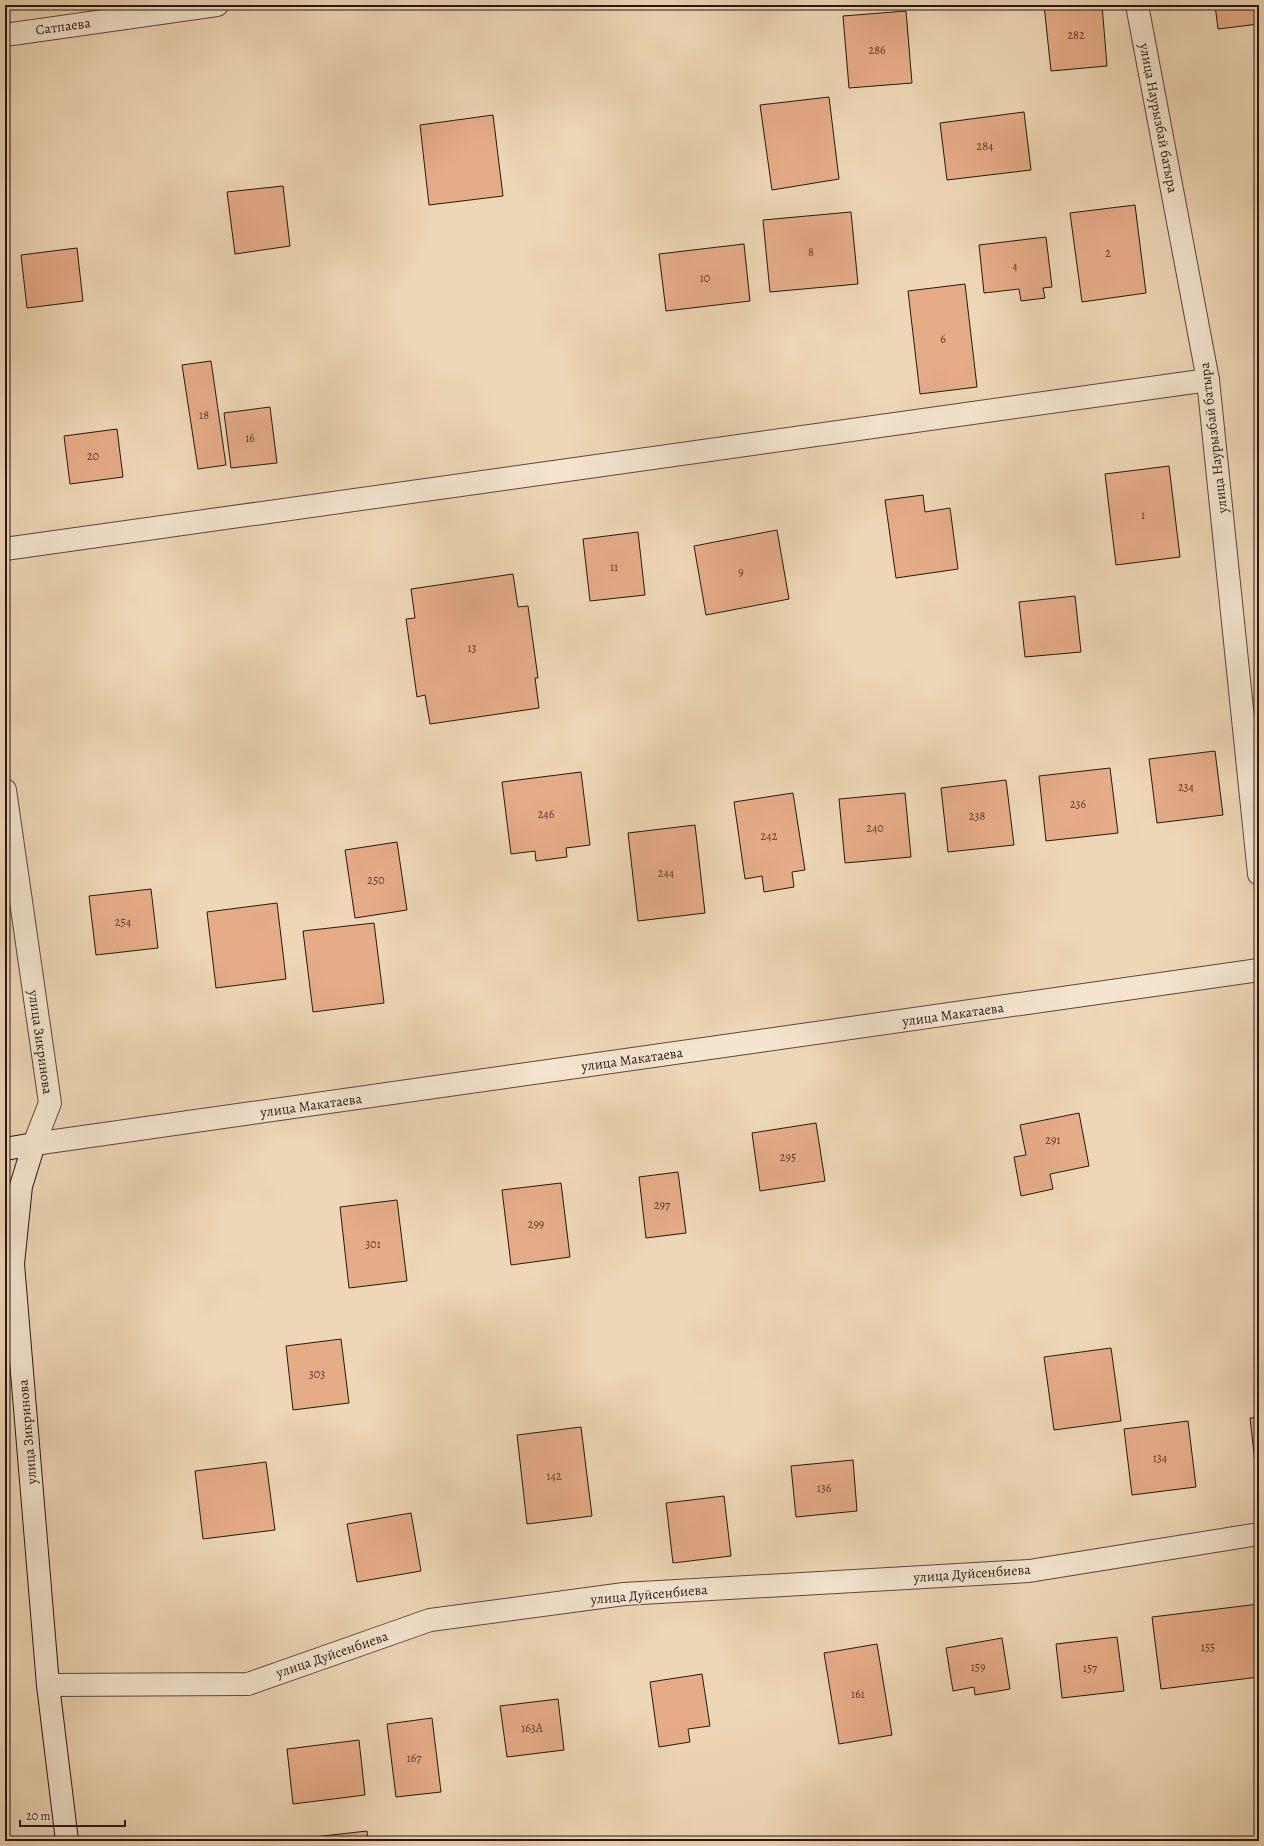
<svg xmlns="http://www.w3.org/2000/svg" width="1264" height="1846" font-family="Alegreya,serif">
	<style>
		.building { fill: #e6ac88; stroke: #261712 }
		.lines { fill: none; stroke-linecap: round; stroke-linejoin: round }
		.street-casing { stroke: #58473b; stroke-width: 24 }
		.secondary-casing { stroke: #261712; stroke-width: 24 }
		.street { stroke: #f4e5d0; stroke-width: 22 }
		.secondary { stroke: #f4e5d0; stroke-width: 22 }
		.labels { text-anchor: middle; stroke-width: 3; stroke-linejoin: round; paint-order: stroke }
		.number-label { font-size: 12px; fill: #563c30 }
		.street-label { font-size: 14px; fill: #261712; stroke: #f4e5d0 }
	</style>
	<rect width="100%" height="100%" fill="#eed7b6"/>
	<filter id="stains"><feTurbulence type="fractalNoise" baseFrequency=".005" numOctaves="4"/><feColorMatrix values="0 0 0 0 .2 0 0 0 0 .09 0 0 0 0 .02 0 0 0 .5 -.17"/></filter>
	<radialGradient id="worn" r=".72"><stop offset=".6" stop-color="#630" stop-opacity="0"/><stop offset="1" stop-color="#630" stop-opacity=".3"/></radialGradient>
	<g class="building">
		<path d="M1044,5H1102L1107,66L1051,71Z"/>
		<path d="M1215,5H1259V24L1218,29Z"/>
		<path d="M906,11L912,83L849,88L843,16Z"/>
		<path d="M829,97L839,179L772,190L760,105Z"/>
		<path d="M1024,112L1031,170L947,180L940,123Z"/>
		<path d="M493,115L503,196L429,205L420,125Z"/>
		<path d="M283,186L290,246L235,254L227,192Z"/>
		<path d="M1135,205L1146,293L1082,302L1070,213Z"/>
		<path d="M851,212L858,284L770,292L763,220Z"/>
		<path d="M1046,237L1052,287L1043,288L1045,298L1021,301L1019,289L984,293L979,245Z"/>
		<path d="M744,244L750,301L666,311L659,254Z"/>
		<path d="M77,248L83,301L27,308L21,255Z"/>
		<path d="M965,284L977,387L920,394L908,291Z"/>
		<path d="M211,361L226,465L198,469L182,365Z"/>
		<path d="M270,407L277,463L231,468L224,413Z"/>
		<path d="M117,429L123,477L70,484L64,436Z"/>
		<path d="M1169,466L1180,557L1116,565L1105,474Z"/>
		<path d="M923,495L925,512L950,508L958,569L896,578L885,500Z"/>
		<path d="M777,530L789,599L706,615L694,546Z"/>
		<path d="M638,532L645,595L590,601L583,539Z"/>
		<path d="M513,574L518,607L528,606L538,678H535L539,708L430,724L425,695L417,697L406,619L415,618L411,589Z"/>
		<path d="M1075,596L1081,652L1025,657L1019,602Z"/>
		<path d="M1215,751L1223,815L1157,823L1149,759Z"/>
		<path d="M1110,768L1118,833L1046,841L1039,776Z"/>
		<path d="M581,772L590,845L566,848L567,857L536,861L535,851L511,854L502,782Z"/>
		<path d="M1006,780L1014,845L948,852L941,788Z"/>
		<path d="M793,793L805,870L792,872L794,887L764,892L762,876L745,879L734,802Z"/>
		<path d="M905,793L911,857L845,863L839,799Z"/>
		<path d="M695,825L705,913L638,921L628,833Z"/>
		<path d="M397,842L407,910L355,918L345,850Z"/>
		<path d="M151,889L158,948L96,955L89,896Z"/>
		<path d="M277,903L286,979L216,988L207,912Z"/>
		<path d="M374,923L384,1003L313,1012L303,931Z"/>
		<path d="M1079,1113L1089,1166L1050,1174L1053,1189L1021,1196L1014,1157L1026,1155L1020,1125Z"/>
		<path d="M816,1123L825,1181L760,1191L752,1133Z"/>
		<path d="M678,1172L686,1233L646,1238L639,1177Z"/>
		<path d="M561,1183L570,1257L511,1265L502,1190Z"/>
		<path d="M397,1200L407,1281L349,1288L340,1207Z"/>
		<path d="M341,1339L349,1403L293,1410L286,1346Z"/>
		<path d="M1111,1348L1121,1421L1054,1430L1044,1357Z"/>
		<path d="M1259,1417V1481H1257L1250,1418Z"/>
		<path d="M1188,1421L1196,1487L1132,1495L1124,1429Z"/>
		<path d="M581,1427L592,1516L527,1524L517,1435Z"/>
		<path d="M853,1460L857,1511L796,1517L791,1466Z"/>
		<path d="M266,1462L275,1530L203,1539L195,1471Z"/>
		<path d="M724,1496L731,1556L673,1563L666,1503Z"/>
		<path d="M411,1513L421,1571L357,1582L347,1524Z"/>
		<path d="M1259,1604V1677L1161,1689L1152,1617Z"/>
		<path d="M1117,1637L1124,1691L1062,1698L1056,1644Z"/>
		<path d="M1002,1638L1010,1689L975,1695L974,1687L953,1691L946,1648Z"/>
		<path d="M877,1644L892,1735L839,1744L824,1653Z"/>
		<path d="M702,1674L710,1726L688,1729L690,1742L659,1747L650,1682Z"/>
		<path d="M558,1699L564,1750L507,1757L500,1706Z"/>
		<path d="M432,1718L441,1792L396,1797L387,1724Z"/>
		<path d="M359,1740L365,1795L293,1804L287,1749Z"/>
		<path d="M367,1831L368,1841H314V1837Z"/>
	</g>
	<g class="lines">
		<defs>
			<g id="street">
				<path d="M1137,5L1208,380L1259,874"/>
				<path d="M5,35L217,5"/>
				<path d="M5,549L1208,380"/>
				<path d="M5,790L50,1103L34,1144L1259,970"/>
				<path d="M48,1685L248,1684L430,1620L624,1594L1029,1571L1259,1534"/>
			</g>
			<path id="secondary" d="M5,1149L34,1144L21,1186L13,1264L48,1685L67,1841"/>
		</defs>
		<use href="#street" class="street-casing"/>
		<use href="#secondary" class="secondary-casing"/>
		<use href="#street" class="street"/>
		<use href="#secondary" class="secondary"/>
	</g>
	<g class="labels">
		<g class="number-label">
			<text x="1076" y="39">282</text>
			<text x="877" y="54">286</text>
			<text x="985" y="150">284</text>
			<text x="811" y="256">8</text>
			<text x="1108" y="257">2</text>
			<text x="1015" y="270">4</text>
			<text x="705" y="282">10</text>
			<text x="943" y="343">6</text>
			<text x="204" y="419">18</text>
			<text x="250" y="442">16</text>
			<text x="93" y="460">20</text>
			<text x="1143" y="519">1</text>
			<text x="614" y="571">11</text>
			<text x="741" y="576">9</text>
			<text x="472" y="652">13</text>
			<text x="1186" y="791">234</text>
			<text x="1078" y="808">236</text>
			<text x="546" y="818">246</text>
			<text x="977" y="820">238</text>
			<text x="875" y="832">240</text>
			<text x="769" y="840">242</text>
			<text x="666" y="877">244</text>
			<text x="376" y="884">250</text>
			<text x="123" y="926">254</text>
			<text x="1053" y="1144">291</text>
			<text x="788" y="1161">295</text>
			<text x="662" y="1209">297</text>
			<text x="536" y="1228">299</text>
			<text x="373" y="1248">301</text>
			<text x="317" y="1378">303</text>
			<text x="1160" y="1462">134</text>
			<text x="554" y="1480">142</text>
			<text x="824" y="1492">136</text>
			<text x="1208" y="1651">155</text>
			<text x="978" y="1671">159</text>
			<text x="1090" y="1672">157</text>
			<text x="858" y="1698">161</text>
			<text x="532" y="1732">163А</text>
			<text x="414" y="1762">167</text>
		</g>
		<g class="street-label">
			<text transform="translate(63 26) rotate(-8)" y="5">Сатпаева</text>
			<text transform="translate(1159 118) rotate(79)" y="5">улица Наурызбай батыра</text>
			<text transform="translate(1213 438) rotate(-97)" y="5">улица Наурызбай батыра</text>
			<text transform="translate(953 1014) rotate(-8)" y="5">улица Макатаева</text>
			<text transform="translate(41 1042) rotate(82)" y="5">улица Зикринова</text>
			<text transform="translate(632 1059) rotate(-8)" y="5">улица Макатаева</text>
			<text transform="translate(311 1105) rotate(-8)" y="5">улица Макатаева</text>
			<text transform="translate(27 1432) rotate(-95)" y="5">улица Зикринова</text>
			<text transform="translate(972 1573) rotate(-4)" y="5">улица Дуйсенбиева</text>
			<text transform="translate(649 1594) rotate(-5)" y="5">улица Дуйсенбиева</text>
			<text transform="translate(332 1654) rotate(-19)" y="5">улица Дуйсенбиева</text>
		</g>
	</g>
	<rect width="1264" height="1846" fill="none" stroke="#eed7b6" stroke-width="20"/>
	<rect x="6" y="6" width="1252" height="1834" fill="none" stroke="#261712" stroke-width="2"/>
	<rect x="10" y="10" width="1244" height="1826" fill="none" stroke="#261712"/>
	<path d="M20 1820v6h105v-6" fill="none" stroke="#261712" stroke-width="2"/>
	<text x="26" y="1820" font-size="12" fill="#261712" stroke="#f4e5d0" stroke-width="3" paint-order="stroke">20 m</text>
	<rect width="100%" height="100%" filter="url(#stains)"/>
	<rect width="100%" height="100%" fill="url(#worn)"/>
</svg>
